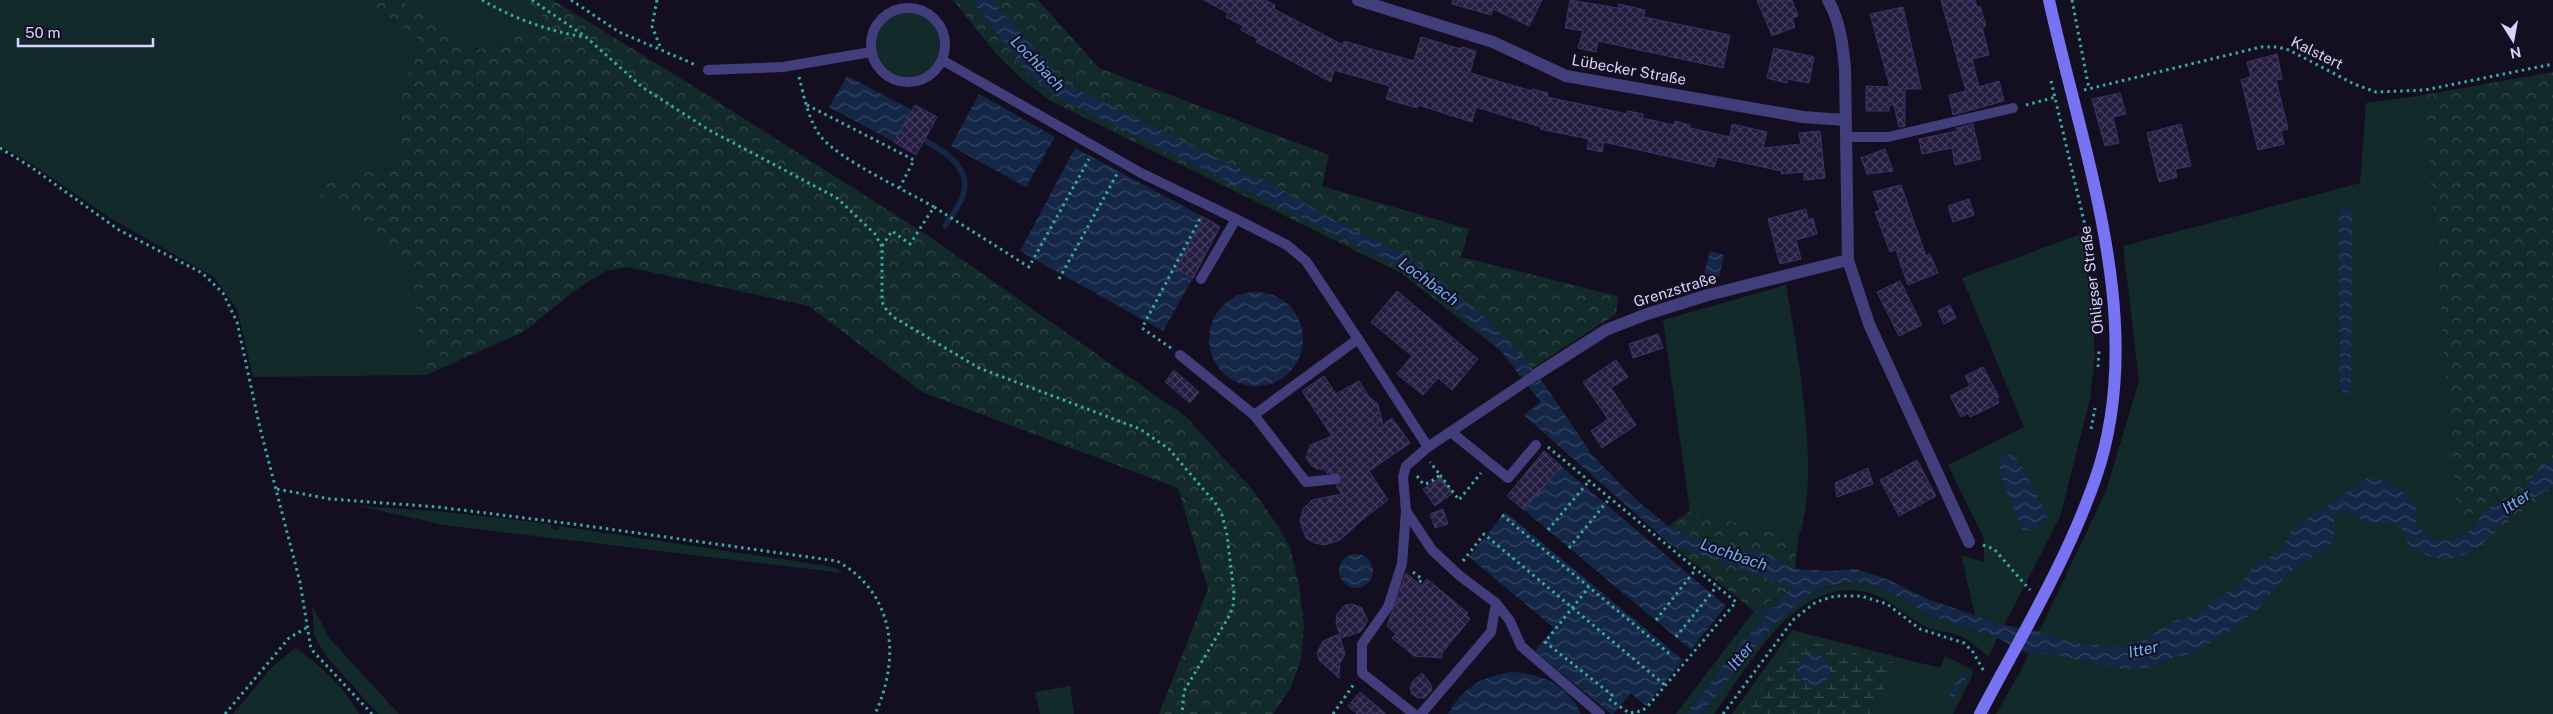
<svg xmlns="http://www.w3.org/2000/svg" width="2553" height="714" font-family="'Public Sans',sans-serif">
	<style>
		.grass { fill: #132a2a }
		.forest { fill: url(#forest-crowns) }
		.wetland { fill: url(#wetland-marsh) }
		.water { fill: url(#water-waves) }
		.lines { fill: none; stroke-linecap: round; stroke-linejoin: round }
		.stream { stroke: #142747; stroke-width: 5.5 }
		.building { fill: url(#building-cross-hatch); stroke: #3d316a }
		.path { stroke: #39aaa4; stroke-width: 3; stroke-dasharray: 2.5 4; stroke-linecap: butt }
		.lane { stroke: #423e7c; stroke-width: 10 }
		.street { stroke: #423e7c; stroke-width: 12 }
		.secondary { stroke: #7773f3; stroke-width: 12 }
		.labels { text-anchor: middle; stroke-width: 4; stroke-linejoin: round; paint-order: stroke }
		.street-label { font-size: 15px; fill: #d8d3fb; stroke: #130f21 }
		.water-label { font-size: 16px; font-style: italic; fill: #6ab2f2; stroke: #130f21 }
	</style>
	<defs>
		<pattern id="forest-crowns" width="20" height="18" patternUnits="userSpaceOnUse" patternTransform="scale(1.25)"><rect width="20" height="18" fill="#132a2a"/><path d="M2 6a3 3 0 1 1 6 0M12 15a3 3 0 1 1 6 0" fill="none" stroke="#35484a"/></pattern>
		<pattern id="wetland-marsh" width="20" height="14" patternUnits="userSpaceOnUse" patternTransform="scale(1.25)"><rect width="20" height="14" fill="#132a2a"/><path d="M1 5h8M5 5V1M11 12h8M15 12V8" fill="none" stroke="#35484a"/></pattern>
		<pattern id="water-waves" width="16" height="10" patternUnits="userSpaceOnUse" patternTransform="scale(1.25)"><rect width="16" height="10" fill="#142747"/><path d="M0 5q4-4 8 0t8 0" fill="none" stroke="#354562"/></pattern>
		<pattern id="building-cross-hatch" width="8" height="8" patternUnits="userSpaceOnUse" patternTransform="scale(1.25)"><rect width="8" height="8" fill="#251d40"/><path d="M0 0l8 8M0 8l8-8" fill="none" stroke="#443d5c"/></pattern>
	</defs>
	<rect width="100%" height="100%" fill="#130f21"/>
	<g class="grass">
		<path d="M0,0H365L419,39L400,98L402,167L323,179L320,197L347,216L409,269L426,375L253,377L237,309L214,277L110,218L26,160L0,146Z"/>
		<path d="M400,0H524L543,14L535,31C522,34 512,42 500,46C464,60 426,19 400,0Z"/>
		<circle cx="908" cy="45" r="32"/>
		<path d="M2424,95L2456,504L2466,549L2478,550C2500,528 2524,506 2553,492V714H1996L2021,670L2106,491L2139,381L2123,246L2360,183L2366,103Z"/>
		<path d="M2081,234L2089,282L2095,353L2090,399L2060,517L2004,625L1975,615L1961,555L1984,562V538L1948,465L2024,427L1962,278Z"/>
		<path d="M1786,285C1797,348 1822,481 1798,538L1690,511L1663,320Z"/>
		<path d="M359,506L446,512L551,524V529L558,530L559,526L821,565L836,568L843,573L444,525Z"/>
		<path d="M1856,581L1882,588L1930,616L1997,638L1989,657C1980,650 1971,641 1961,636C1948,631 1932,632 1921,624C1902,613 1887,596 1865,592C1795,577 1748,667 1714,714H1701C1729,680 1774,612 1812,593C1826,586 1841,584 1856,581Z"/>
		<path d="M1793,587L1740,644L1686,714H1676L1754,611Z"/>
		<path d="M312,606L330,639L399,714H378L326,656L314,635Z"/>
		<path d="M1792,630L1940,668L1945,656L1973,670L1972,676L1953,714H1732Z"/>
		<path d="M295,648C319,663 345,689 359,714H233L272,667Z"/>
		<path d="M1070,686L1074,714H1040L1035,692Z"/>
	</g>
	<g class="forest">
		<path d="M365,0H400L462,44L477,49L499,47L522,34L535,31L543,14L524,0H553L693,86L927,235L1185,416L1252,489L1280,529L1290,548L1299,585L1304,625L1301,659L1291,687L1273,714H1159L1208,589L1178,488L922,392L809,306L627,267L606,271L581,286L523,332L426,375L409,269L347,216L320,197L323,179L402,167L400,98L419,39Z"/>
		<path d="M953,0H1038L1099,68L1329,155L1322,186L1469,229L1461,257L1618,296L1616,314L1520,376L1501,351L1401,273L1049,100L1022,79L997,55Z"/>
		<path d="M2553,72V492C2524,506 2500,528 2478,550L2466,549L2456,504L2424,95Z"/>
		<path d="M1542,381L1593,456L1634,498L1668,526L1690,511L1798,538L1793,587L1754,611L1670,544L1524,415L1541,402L1530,389Z"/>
	</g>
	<path class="wetland" d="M1796,638L1894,663L1873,714H1742Z"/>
	<g class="water">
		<path d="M972,0H992L1066,84L1276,186L1337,222L1409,256L1487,319L1532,367L1593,456L1634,498L1668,526L1712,544L1764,553L1794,569L1833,571L1856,569L1887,579L1930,600L2004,625L2042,632L2074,643L2114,647L2143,640L2174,621L2199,615L2216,597L2238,588L2254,565L2280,552L2295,524C2321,514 2343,493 2368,478L2385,481L2412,498L2417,509L2415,517L2417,526L2435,540L2451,541L2476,527L2483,511L2520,493L2539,469L2553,459V486C2535,496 2517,508 2502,522C2495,528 2491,537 2484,542C2456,564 2434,564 2407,543L2406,533L2396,524L2373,525L2344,511L2334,519L2335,541L2286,575L2256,611L2229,632L2191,654L2174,657L2147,668L2119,669L2049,653L2031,655L1997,638L1930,616L1882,588L1856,581L1828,586L1810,594L1776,622L1701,714H1686L1740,644L1792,587L1670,544L1524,415L1541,402L1501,351L1476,326L1407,270L1055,96L1027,73Z"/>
		<path d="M847,76L912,110L894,142L829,107Z"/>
		<path d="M979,94L1055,137L1026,187L951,146Z"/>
		<path d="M1075,148L1204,217L1176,269L1193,278L1163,331L1020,251Z"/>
		<path d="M2347,205L2352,212L2351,389L2346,395L2340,389L2339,212Z"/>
		<path d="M1710,251L1724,255L1719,277L1704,274Z"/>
		<circle cx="1256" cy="339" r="47"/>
		<path d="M2013,453L2021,464L2048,518L2034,531L2022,530L2000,475L1999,457Z"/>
		<path d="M1561,466L1726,606L1691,650L1524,510Z"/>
		<path d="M1505,512L1683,660L1646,706L1631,693L1613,714H1611L1535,651L1554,628L1469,557Z"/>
		<circle cx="1356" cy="571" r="17"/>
		<circle cx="1814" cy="670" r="16"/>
		<path d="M1963,671L1968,674L1952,701L1947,699Z"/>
		<path d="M1511,672C1541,673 1569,686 1581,714H1448C1462,688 1483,676 1511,672Z"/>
	</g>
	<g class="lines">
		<g class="stream">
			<path d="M924,140C942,150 970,166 964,192C962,203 951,216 945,226"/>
			<path d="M1758,612L1776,611"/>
		</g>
	</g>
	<g class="building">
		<path d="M1204,0H1265L1275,5L1274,9L1343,45L1344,41L1414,61L1421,37L1461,49L1462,47L1476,51L1470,73L1532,91V89L1548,93L1547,97L1627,114L1628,111L1643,114L1642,118L1674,125L1675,121L1690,125V128L1730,137L1732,124L1767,132L1763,148L1801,144L1799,133L1820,131L1825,178L1804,180V172L1782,174L1781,171L1717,157L1714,167L1604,142L1602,152L1587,149L1589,139L1540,129L1541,127L1476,107L1472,122L1418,105L1417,108L1386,99L1390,86L1334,70L1331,82L1256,42L1258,39L1241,30L1243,26L1226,17L1228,13Z"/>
		<path d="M1453,0H1542L1529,26L1493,9L1491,15L1452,4Z"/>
		<path d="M1570,0L1618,8L1619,4L1645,10L1644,17L1730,35L1723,68L1598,41L1596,52L1578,48L1583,31L1565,28Z"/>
		<path d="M1757,0H1792L1798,16L1792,18L1795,27L1772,36Z"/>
		<path d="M1941,0H1975L1977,7L1980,6L1986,26L1982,27L1989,55L1972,59L1979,87L1999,81L2004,101L1953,115L1949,95L1966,91Z"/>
		<path d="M1903,7L1921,89H1905V126L1899,127L1894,105H1889V111H1866V86L1890,87L1870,14Z"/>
		<path d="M1774,48L1814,57L1809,83L1788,79L1787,83L1767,78Z"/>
		<path d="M2277,54L2282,79L2276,80L2288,129L2281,131L2284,144L2258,150L2241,80L2251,77L2247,62Z"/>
		<path d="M2120,93L2126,114L2113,117L2119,143L2105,146L2092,99Z"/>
		<path d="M915,105L937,117L916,155L894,142Z"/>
		<path d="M1973,124L1981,159L1955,165L1952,148L1922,154L1919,139L1957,131L1956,128Z"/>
		<path d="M2181,124L2191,166L2175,169L2177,177L2159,182L2147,133Z"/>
		<path d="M1885,149L1893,171L1867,174L1861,158Z"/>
		<path d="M1901,185L1926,256L1930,254L1938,273L1908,285L1896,250L1890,252L1875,212L1880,210L1873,192Z"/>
		<path d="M1969,199L1974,215L1953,222L1948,206Z"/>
		<path d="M1806,209L1808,220L1813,218L1817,234L1796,240L1801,259L1780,264L1768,219Z"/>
		<path d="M1204,217L1220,227L1193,278L1176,269Z"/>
		<path d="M1900,281L1922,325L1899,336L1877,292Z"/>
		<path d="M1397,291L1478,359L1452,390L1438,378L1423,395L1397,374L1412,356L1371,322Z"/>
		<path d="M1950,305L1956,318L1944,324L1938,311Z"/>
		<path d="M1658,334L1663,348L1633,358L1629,344Z"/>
		<path d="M1616,360L1628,377L1611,388L1636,425L1602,448L1591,431L1608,419L1583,382Z"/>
		<path d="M1983,367L1999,397L1997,398L1999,403L1970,417L1968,413L1961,417L1950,396L1970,386L1965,376Z"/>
		<path d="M1174,370L1199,392L1190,403L1165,382Z"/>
		<path d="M1324,376L1336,394L1359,381L1369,397L1378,404L1383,425L1392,418L1410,443L1369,471L1388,500L1363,519L1340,540L1325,545L1314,543L1306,538L1300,521L1303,509L1312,500L1342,494L1336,486L1342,481L1341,475L1327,473L1324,469H1317L1312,466L1306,458L1310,445L1332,436L1302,391Z"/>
		<path d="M1544,451L1561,466L1524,510L1507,496Z"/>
		<path d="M1917,460L1936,496L1899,516L1880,480Z"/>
		<path d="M1868,468L1873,484L1837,497L1835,483Z"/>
		<path d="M1441,477L1453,493L1435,506L1423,489Z"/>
		<path d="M1443,509L1448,524L1435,528L1430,514Z"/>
		<path d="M1406,573L1421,586L1427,579L1468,613L1466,615L1470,619L1442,653V658L1414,656L1392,638L1396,634L1387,626Z"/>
		<path d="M1353,604L1362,608L1368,621L1360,632L1341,638L1336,623L1337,614L1345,605Z"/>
		<path d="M1339,634L1345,654L1340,663L1339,678L1319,660L1317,653L1323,641Z"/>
		<path d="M1422,673L1430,683L1432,690L1425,698H1418L1412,694L1410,688L1413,681Z"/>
		<path d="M1360,692L1386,714H1357L1348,706Z"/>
	</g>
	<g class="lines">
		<g class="path">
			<path d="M482,0C513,18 548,31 584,37"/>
			<path d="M532,0L586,37L642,87L709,130L837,198L875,234L882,247V302L887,311L895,318L979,368L1140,429L1169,449L1216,504L1222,515L1227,535L1234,593L1233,607L1228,618L1184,691L1182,714"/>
			<path d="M571,0L619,32L696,65"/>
			<path d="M657,0L652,26L661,49"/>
			<path d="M2072,0L2089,89"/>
			<path d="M799,77C804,96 809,123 822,138C842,161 905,190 934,207"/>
			<path d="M2051,81L2088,238"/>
			<path d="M2084,90L2261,47H2277L2289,50L2354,84L2376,92L2425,90L2553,64"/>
			<path d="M807,105L914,160L900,187"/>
			<path d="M2026,105L2056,97"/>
			<path d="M0,148L31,167L119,230L202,273L223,293L237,322L260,428L300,582L311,649L372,714"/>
			<path d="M882,246L892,231L910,244L934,207L1029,267L1089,159"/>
			<path d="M1059,279L1117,174"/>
			<path d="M1171,348L1142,328L1201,217"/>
			<path d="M2098,367L2099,351"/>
			<path d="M2091,429L2095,408"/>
			<path d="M1548,447L1736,602L1648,706L1642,711L1629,713L1609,699L1612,695L1545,642L1589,587"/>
			<path d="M1440,475L1459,500L1481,473"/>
			<path d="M1417,476L1423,484L1429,483L1440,475L1430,462"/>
			<path d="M277,489L330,499L438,507L573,524L837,561C895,593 901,658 875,714"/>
			<path d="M1502,515L1671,655"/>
			<path d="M1548,530L1589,481"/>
			<path d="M1983,545L1994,549L2030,590"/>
			<path d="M1569,548L1610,498"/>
			<path d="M1463,561L1484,534L1666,686"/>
			<path d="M1413,572L1422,579L1418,584"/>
			<path d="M1656,620L1696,569"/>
			<path d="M1676,637L1717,586"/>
			<path d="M225,714L289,638L306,628"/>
			<path d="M1333,714L1354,684"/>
			<path d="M1723,714L1794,619L1816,602L1835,596H1861L1887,604L1920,629L1964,643L1973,652L1985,673"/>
		</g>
		<g class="lane">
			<circle cx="908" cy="45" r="37"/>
			<path d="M942,60L1141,173L1236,219"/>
			<path d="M708,70L783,67L871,52"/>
			<path d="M1845,137H1888L2013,108"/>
			<path d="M1201,279L1236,219L1287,245L1306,261L1358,339"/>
			<path d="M1180,355L1254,415"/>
			<path d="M1451,432L1508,478L1536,445"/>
			<path d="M1336,479L1306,482L1254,415L1358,339L1428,447L1537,374"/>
			<path d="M1406,511L1432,550L1460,576L1496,603L1491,632L1421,714"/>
			<path d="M1496,603L1510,621L1521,646L1600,714"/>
			<path d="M1414,714L1362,673V644L1388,607L1402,564L1406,511L1403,477L1406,466L1428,447"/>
		</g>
		<g class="street">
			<path d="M1358,0L1493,42L1566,76L1803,117L1845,120"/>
			<path d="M1828,0C1840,21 1843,45 1845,69L1848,260L1869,324L1969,542"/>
			<path d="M1537,374L1606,330L1647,314L1708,295L1848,260"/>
		</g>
		<path class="secondary" d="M1980,714C2021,636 2067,561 2096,477C2149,323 2082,151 2049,0"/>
	</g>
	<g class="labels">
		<g class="street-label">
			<text transform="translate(2317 53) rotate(26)" y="5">Kalstert</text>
			<text transform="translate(1629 70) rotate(10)" y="5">Lübecker Straße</text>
			<text transform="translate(2092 280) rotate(-97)" y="5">Ohligser Straße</text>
			<text transform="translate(1675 290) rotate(-17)" y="5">Grenzstraße</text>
		</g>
		<g class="water-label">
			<text transform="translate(1038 63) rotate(46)" y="6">Lochbach</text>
			<text transform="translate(1429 281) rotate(36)" y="6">Lochbach</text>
			<text transform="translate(2516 501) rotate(-34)" y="6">Itter</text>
			<text transform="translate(1734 554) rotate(19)" y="6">Lochbach</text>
			<text transform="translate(2143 649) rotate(-12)" y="6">Itter</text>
			<text transform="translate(1740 656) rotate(-51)" y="6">Itter</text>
		</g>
	</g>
	<g transform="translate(2513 40) rotate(169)" stroke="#130f21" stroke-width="4" paint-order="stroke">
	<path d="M0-4L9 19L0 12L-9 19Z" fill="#d8d3fb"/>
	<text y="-8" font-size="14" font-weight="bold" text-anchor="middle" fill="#d8d3fb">N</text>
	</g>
	<path d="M18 38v8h135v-8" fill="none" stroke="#d8d3fb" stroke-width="2.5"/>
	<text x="25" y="38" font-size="15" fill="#d8d3fb" stroke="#130f21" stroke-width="4" paint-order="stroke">50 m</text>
</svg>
